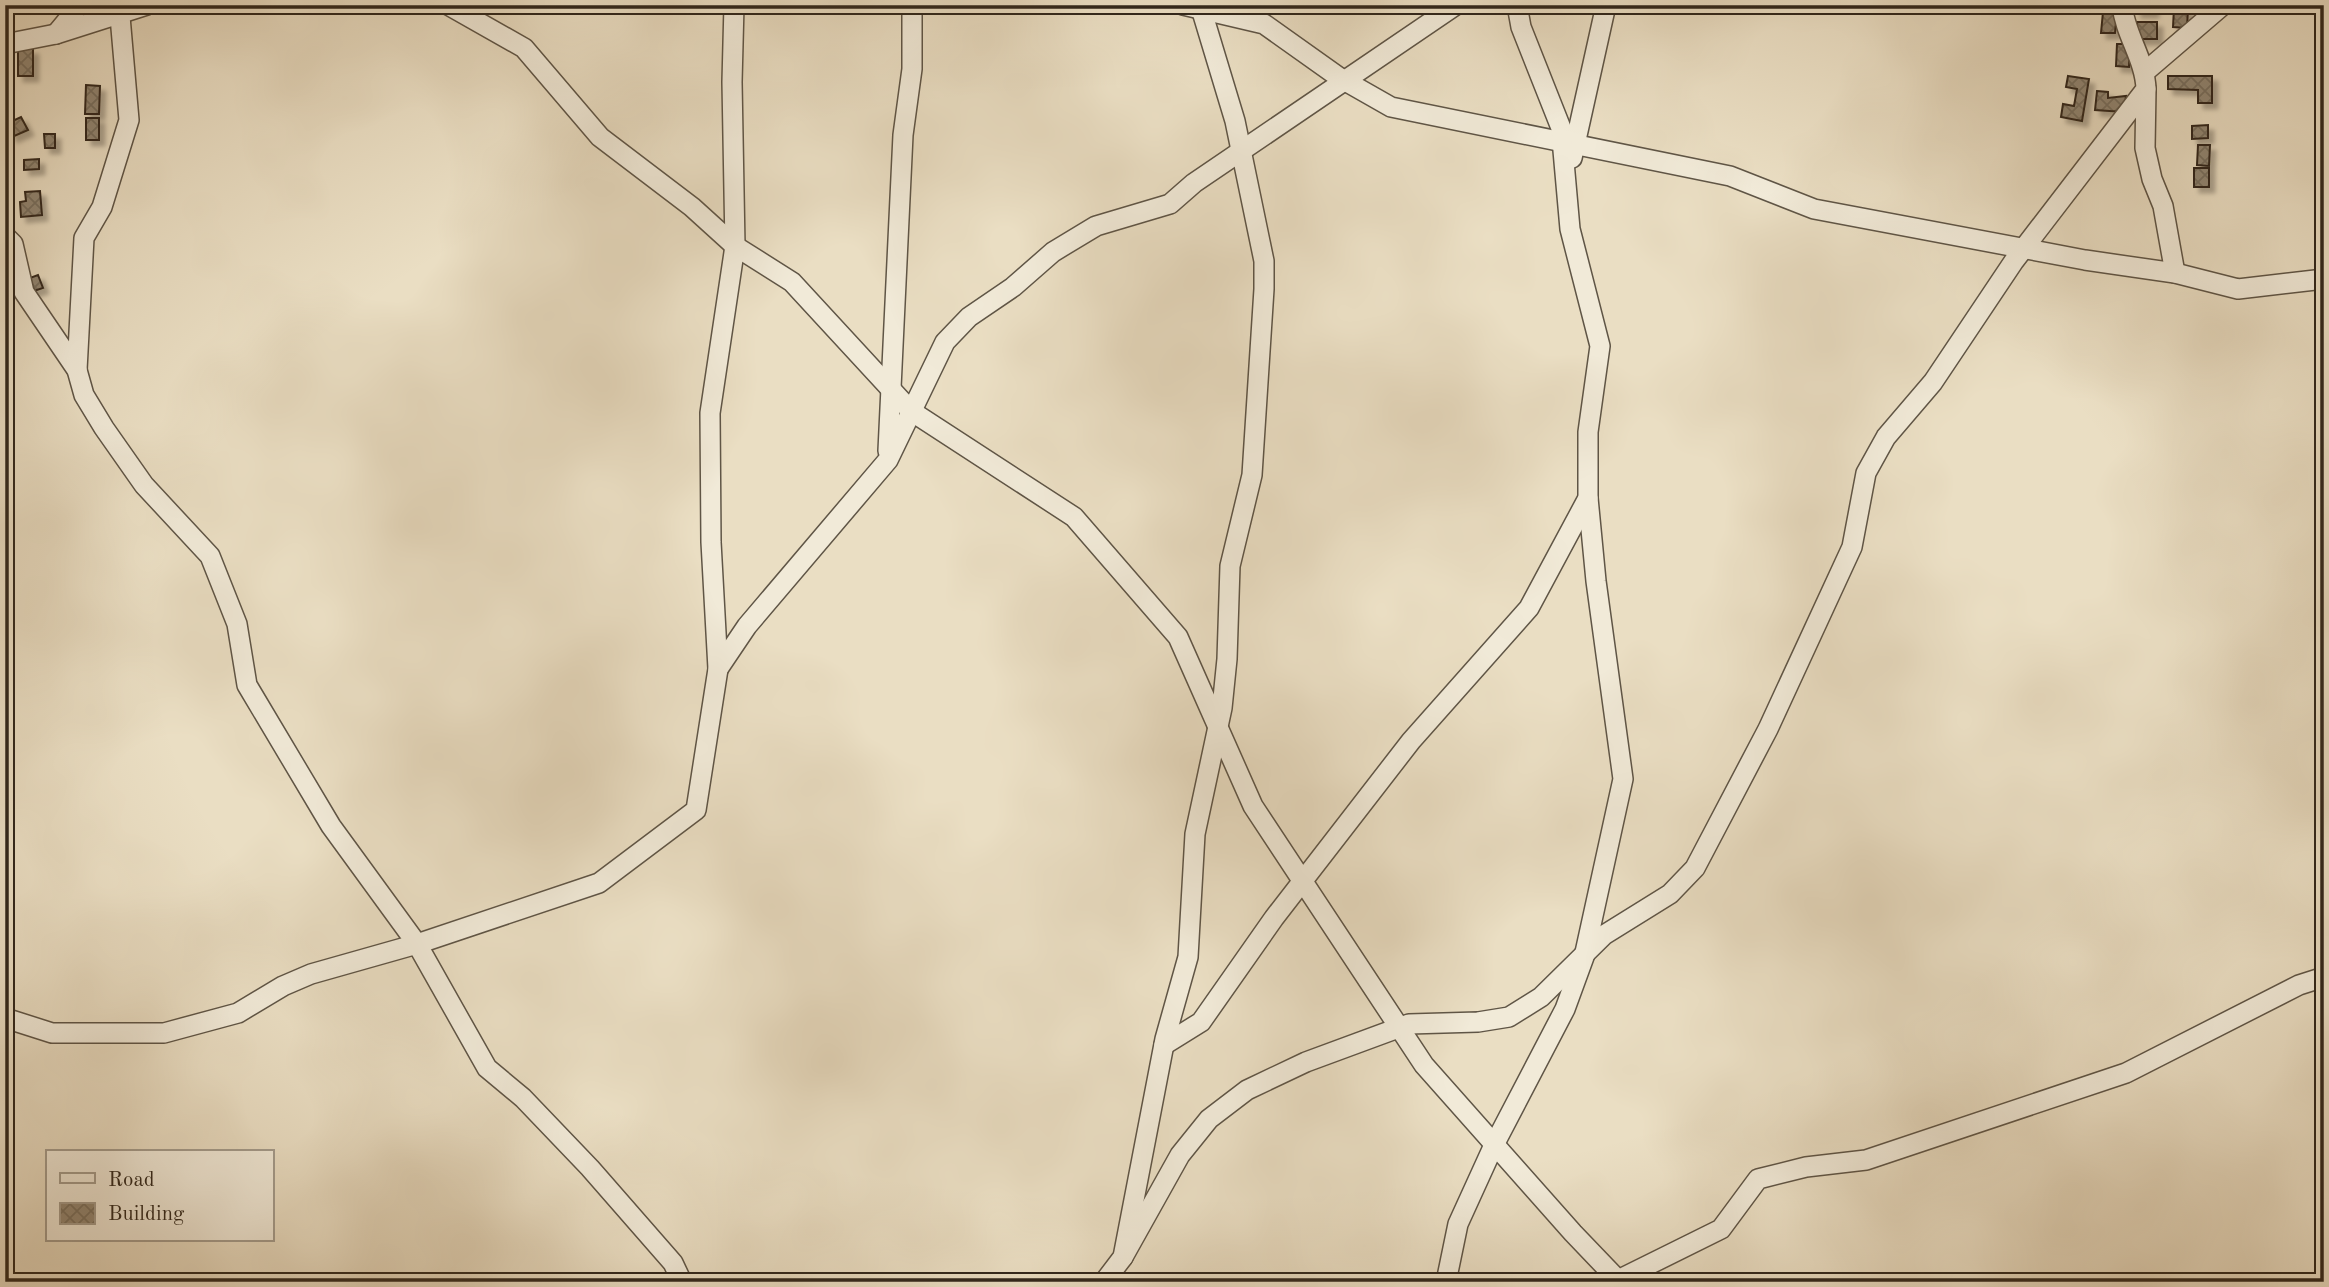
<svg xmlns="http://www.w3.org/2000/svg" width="2329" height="1287" font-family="'Old Standard TT',serif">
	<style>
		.building { fill: url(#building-cross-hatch); stroke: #31271c; stroke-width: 2; filter: url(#shadow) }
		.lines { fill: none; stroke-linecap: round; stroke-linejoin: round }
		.street-casing { stroke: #5f5546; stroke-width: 22 }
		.street { stroke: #f1ead8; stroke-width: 19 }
	</style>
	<defs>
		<pattern id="building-cross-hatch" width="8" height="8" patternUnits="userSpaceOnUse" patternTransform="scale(1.75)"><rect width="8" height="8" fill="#918673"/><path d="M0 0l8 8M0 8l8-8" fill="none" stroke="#776e5e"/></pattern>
		<filter id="shadow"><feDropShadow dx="5.5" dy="5.5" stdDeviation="2" flood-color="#0004"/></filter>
	</defs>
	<rect width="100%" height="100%" fill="#eadec3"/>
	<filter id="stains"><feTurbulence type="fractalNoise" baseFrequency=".00286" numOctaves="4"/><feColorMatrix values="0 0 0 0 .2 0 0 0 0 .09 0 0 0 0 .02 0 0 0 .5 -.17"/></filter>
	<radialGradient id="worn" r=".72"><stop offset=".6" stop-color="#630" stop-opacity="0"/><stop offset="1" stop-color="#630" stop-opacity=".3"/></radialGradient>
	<g class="building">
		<rect x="2136" y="5" width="17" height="7"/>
		<path d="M2174,8L2188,9L2187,28L2173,27Z"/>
		<path d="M2103,12L2117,13L2115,33H2101Z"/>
		<rect x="2137" y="22" width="20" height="17"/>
		<path d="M2117,44H2130L2129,67L2116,66Z"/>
		<rect x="18" y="49" width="15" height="27"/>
		<path d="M2068,76L2089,79L2082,121L2061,117L2063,104L2074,106L2077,89L2066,87Z"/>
		<path d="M2168,76H2212V103H2198V90L2168,89Z"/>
		<path d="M86,85L100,86L99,114H85Z"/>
		<path d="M2097,91L2108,92V98L2126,96L2124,112L2095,110Z"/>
		<path d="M21,117L28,130L12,137L6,124Z"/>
		<rect x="86" y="118" width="13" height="22"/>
		<path d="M2208,125V138L2192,139V126Z"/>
		<path d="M44,134H55V148H45Z"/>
		<path d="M2198,145H2210L2209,166L2197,165Z"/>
		<path d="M39,159V169L24,170V160Z"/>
		<rect x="2194" y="168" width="15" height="19"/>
		<path d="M40,191L42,215L21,217L20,202L26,201L25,192Z"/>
		<path d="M38,275L43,288L31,292L27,279Z"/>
	</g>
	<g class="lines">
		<defs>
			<g id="street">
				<path d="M448,5L524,48L600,137L692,207L735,246L792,282L911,411L1074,517L1178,637L1253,806L1424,1065L1573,1233L1618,1280L1721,1229L1758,1179L1806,1167L1866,1160L2126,1073L2299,985L2324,977"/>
				<path d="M1183,5L1264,24L1340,78L1391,107L1730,176L1814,209L2085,260L2175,273L2238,289L2324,279"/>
				<path d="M56,34L80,5"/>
				<path d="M5,44L56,34L147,5"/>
				<path d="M2146,71L2223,5"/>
				<path d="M2146,89L2145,148L2152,179L2163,206L2175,273"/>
				<path d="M1572,158L1606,5"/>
				<path d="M5,236L13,244L24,292L77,370L84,395L104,428L144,485L210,556L237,624L247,685L331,826L417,944L487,1068L523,1098L590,1168L673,1263L682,1282"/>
				<path d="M77,370L84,238L102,207L129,120L119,5"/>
				<path d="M888,451L903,135L912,69V5"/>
				<path d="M718,669L747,626L888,460L945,342L969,317L1013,287L1053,252L1096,226L1170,204L1194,183L1456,5"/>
				<path d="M5,1018L52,1033H164L238,1013L283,986L311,974L417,944L599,883L696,810L718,669L711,542L710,413L735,246L732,82L734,5"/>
				<path d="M1164,1045L1201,1022L1274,918L1411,741L1529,608L1588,498V432L1600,346L1570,229L1561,128L1521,27L1517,5"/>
				<path d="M1123,1257L1180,1155L1209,1119L1247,1090L1306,1062L1409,1024L1478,1022L1509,1017L1541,997L1604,935L1670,894L1695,868L1768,729L1852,547L1866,473L1886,437L1933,382L2014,261L2146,89C2145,59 2125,35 2122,5"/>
				<path d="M1104,1282L1123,1257L1165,1039L1188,957L1195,834L1222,708L1227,659L1230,566L1252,475L1264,289V261L1235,121L1200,5"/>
				<path d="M1446,1282L1458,1224L1494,1145L1565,1009L1584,957L1623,779L1596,581L1588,498"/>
			</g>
		</defs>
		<use href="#street" class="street-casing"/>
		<use href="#street" class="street"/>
	</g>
	<rect width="2329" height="1287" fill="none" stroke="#eadec3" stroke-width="28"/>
	<rect x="7" y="7" width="2315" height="1273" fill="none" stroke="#31271c" stroke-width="3.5"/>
	<rect x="14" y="14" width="2301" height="1259" fill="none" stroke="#31271c" stroke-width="2"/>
	<rect x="46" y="1150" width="228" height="91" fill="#f1ead8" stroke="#a49c8d" stroke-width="2"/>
	<rect x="60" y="1173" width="35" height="10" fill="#f1ead8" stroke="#a49c8d" stroke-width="2"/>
	<text x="108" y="1186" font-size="21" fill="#31271c">Road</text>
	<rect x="60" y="1203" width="35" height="21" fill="url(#building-cross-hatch)" stroke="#a49c8d" stroke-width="2"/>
	<text x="108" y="1220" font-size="21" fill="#31271c">Building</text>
	<rect width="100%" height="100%" filter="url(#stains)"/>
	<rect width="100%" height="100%" fill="url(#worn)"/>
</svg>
